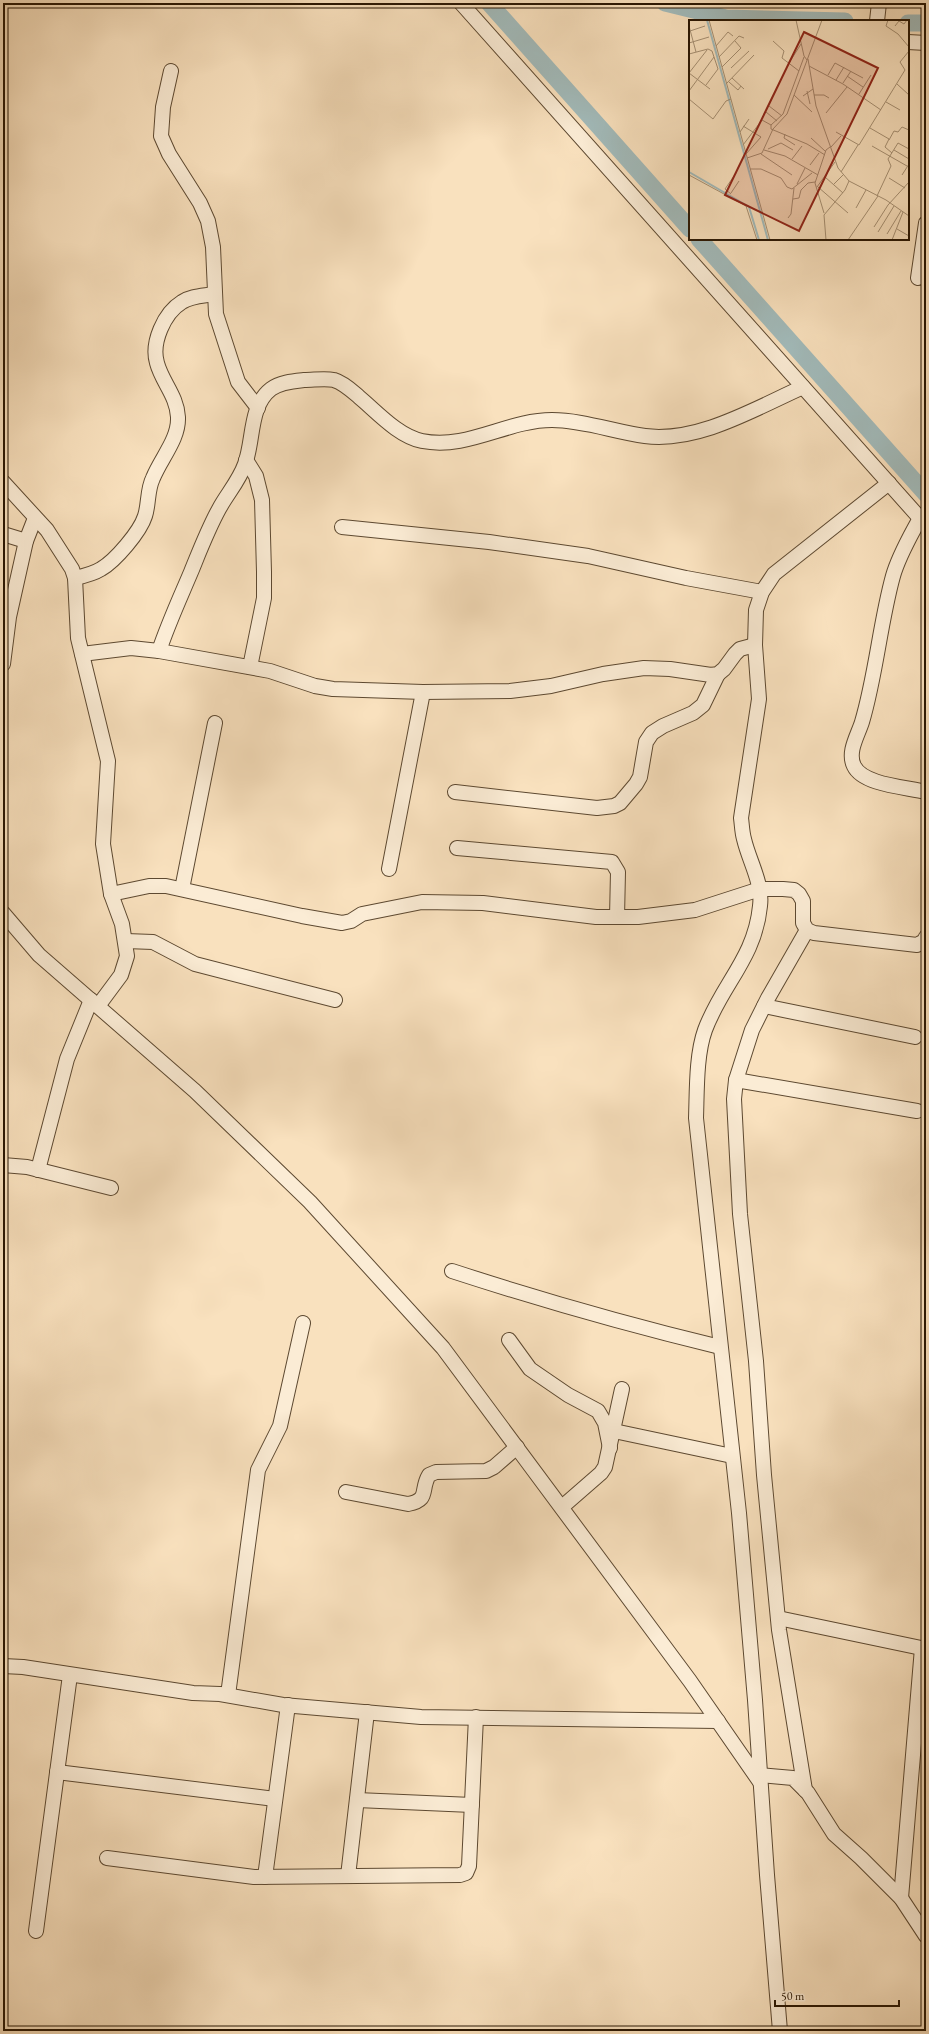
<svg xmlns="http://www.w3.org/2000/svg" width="929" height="2034" font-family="'EB Garamond',serif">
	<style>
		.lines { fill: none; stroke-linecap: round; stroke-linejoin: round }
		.canal { stroke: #a2bbbb; stroke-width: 17 }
		.minor-casing { stroke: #5d4931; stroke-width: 16 }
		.minor { stroke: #fbecd5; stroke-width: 14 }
		.inset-river { fill: none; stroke: #a2bbbb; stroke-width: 2 }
		.inset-road { fill: none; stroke: #a69073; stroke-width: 1 }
		.view { fill: #8f2418; fill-opacity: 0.15; stroke: #8f2418; stroke-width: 2 }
		.inset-edge { fill: none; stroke: #291602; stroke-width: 2 }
	</style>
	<rect width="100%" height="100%" fill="#f9e1be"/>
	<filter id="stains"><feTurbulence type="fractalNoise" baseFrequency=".005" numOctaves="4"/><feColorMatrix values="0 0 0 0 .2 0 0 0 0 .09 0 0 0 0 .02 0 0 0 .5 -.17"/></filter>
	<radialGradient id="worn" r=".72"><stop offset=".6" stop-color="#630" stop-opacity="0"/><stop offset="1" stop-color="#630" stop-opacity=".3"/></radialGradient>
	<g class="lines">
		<g class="canal">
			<path d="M489,3L690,229"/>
			<path d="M665,3L726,18L845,21"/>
			<path d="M908,23H926"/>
			<path d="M699,239L926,494"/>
		</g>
		<defs>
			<g id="minor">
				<path d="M461,3L926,525"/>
				<path d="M877,21L879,3"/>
				<path d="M908,42L926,43"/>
				<path d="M171,71L163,107L161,136L169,154L200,203L208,221L213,247L216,314L238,382L258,408"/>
				<path d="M918,278L926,223"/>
				<path d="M246,460L256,476L262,500L264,572V598L250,667"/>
				<path d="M3,482L47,530L72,569L75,578L78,638L108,761L103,844L111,894L122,924L127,956L121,975L98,1006"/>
				<path d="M920,518C910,537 899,555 893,576C880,623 876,675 862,722C858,735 847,752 854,766C863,785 906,787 926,792"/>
				<path d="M342,527L489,542L588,556L686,578L762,592"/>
				<path d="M3,534L26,541"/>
				<path d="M75,578C84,576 93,574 101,569C115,561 140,532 145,516C149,504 147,490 153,478C161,458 179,439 178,417C177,396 162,382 157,363C151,343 164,313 182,302C191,296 203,296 214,294"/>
				<path d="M159,651C168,624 180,598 191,572C200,550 208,529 219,509C227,494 239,481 245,464C254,440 249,406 271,389C280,382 294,381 304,380C314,380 325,378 334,380C344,383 352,391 359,397C377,412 398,436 422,441C468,450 507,420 552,420C583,420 615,432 645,436C698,443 756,408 803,387"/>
				<path d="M82,654L131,648L159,651L270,671L315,686L333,689L423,692L510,691L551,686L603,674L644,668L670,669L711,675L718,674L724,669L735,654L740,649L755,645"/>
				<path d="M3,664L9,617L26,541L35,518"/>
				<path d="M455,792L597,808L614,806L620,803L636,784L640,777L646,742L652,733L663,726L693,713L703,705L718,674"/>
				<path d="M457,848L612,862L618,872L617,917"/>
				<path d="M389,869L423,692"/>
				<path d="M182,889L215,723"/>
				<path d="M111,894L149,886H166L302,916L342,923L351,921L362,914L422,902L483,903L596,917H638L695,910L760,889H783L794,890L799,894L803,901V923L807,930L814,933L917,945L924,941L926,937"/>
				<path d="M3,913L39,955L195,1091L310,1202L443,1348L690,1681L760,1782"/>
				<path d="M126,941L153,942L195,964L335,1000"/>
				<path d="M764,1006L915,1037"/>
				<path d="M736,1080L917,1111"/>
				<path d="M3,1165L27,1167L111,1188"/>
				<path d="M38,1170L67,1059L91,1000"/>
				<path d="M452,1271C541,1300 629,1325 720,1347"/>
				<path d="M509,1340L530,1369L568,1395L598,1411L605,1423L610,1448"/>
				<path d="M614,1431L732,1456"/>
				<path d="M346,1492L408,1504C430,1500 420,1490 429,1475L436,1472L486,1471L494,1467L517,1447"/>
				<path d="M562,1507L601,1473L605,1467L622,1389"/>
				<path d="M778,1618L926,1649"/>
				<path d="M3,1666L23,1667L193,1693L220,1694L283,1705L421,1717L718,1721"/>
				<path d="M228,1695L258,1470L280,1426L303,1323"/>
				<path d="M57,1772L275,1799"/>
				<path d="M760,1775L793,1778L808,1793L834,1834L861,1858L901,1898L926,1936"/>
				<path d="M805,1790L779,1630L764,1475L756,1361L740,1214L734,1099L736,1080L752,1030L768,998L807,930"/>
				<path d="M357,1800L472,1805"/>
				<path d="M107,1858L254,1877L460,1875L466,1873L469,1866L476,1717"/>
				<path d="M348,1876L367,1712"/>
				<path d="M265,1877L288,1705"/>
				<path d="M901,1898L922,1648"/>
				<path d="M36,1931L70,1675"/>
				<path d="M780,2031L767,1875L755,1700L739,1513L696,1118C697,1091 696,1055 705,1030C722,984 755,958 760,906C763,883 749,861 744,839C742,832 742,825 741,818L759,699L755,645L756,610L762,592L774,574L889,483"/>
			</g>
		</defs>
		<use href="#minor" class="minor-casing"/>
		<use href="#minor" class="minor"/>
	</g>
	<g transform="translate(689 20)">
		<rect width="220" height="220" fill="#f9e1be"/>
		<path class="inset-river" d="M18,0L79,220M0,152L60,187L70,220"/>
		<path class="inset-road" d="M20,0L81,220M107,0L115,36L118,40M199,0L197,6L209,14L220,27M0,6L7,32M206,6L210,1L215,4L218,0M1,11L16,6M84,21L95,31L93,38L110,51M0,23L20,17M27,26L39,12L44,16M0,34L19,29L23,31L29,49L17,65M30,37L50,16L55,18M119,39L127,86L149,148L160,161L197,180L220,196M100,43L112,24M120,46L154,64L192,90M33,47L52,28L46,21M42,48L60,31M0,53L18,30M0,53L21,69M139,55L146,43L174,58M158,56L174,67M43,58L55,69M147,60L155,47M40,62L49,70L52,66M154,63L162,51M37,64L65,35M208,64L220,75M0,71L25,37M118,71L121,84M170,74L182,55M105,75L123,92M125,75H135L140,78M114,76L124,69M0,79L24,99L37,81L42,79M197,82L211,90M80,86L93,96M77,92L88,101M137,93L158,67M82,105L94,94L115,37M54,106L72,117L57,134M181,108L200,119L196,127L203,133M51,112L60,99M147,112L170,125L216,50L211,42L220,31M96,114L95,118L106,125M122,118L136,131M200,120L205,111L209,112L213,107L220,110M54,125L73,100L82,105V109L118,124L136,135M183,126L218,146M142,127L152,116M79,129L92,123L104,130M75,130L96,136L129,155M205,130L220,139M72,134L103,155M58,138L73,133L84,109L98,94L133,0M103,139L113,126M121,145L130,133M61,149H72L92,158L98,167L103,169L123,153M152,152L169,125M0,155L57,186L68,220M213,155L220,144M136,157L154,173M200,158L216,168M108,164L116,148M145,164L154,155M128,167L146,142M129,167L159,193M42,173L50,161M42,174L36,169L47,153M188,176L202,146L199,139L209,123L220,129M104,179L110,178L112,170L119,163L126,162M167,188L177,170M135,193L126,163L137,130L141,127M99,198L102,194L105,168M185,207L199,185L220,162M208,209L220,216M189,212L205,186M198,214L212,191M137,220L135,195L156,170L160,161M159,220L189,176M203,220L214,192"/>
		<path class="view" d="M115,12L189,48L110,211L36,175Z"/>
		<rect width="220" height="220" class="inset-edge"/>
	</g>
	<rect width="929" height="2034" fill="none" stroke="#f9e1be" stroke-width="16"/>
	<rect x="4" y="4" width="921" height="2026" fill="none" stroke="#291602" stroke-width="2"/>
	<rect x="8" y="8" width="913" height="2018" fill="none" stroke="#291602"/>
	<path d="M775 2000v6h124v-6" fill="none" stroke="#291602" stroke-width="2"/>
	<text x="781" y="2000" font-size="12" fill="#291602" stroke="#fbecd5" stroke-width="3" paint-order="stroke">50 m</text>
	<rect width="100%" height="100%" filter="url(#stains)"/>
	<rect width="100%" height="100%" fill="url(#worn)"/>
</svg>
